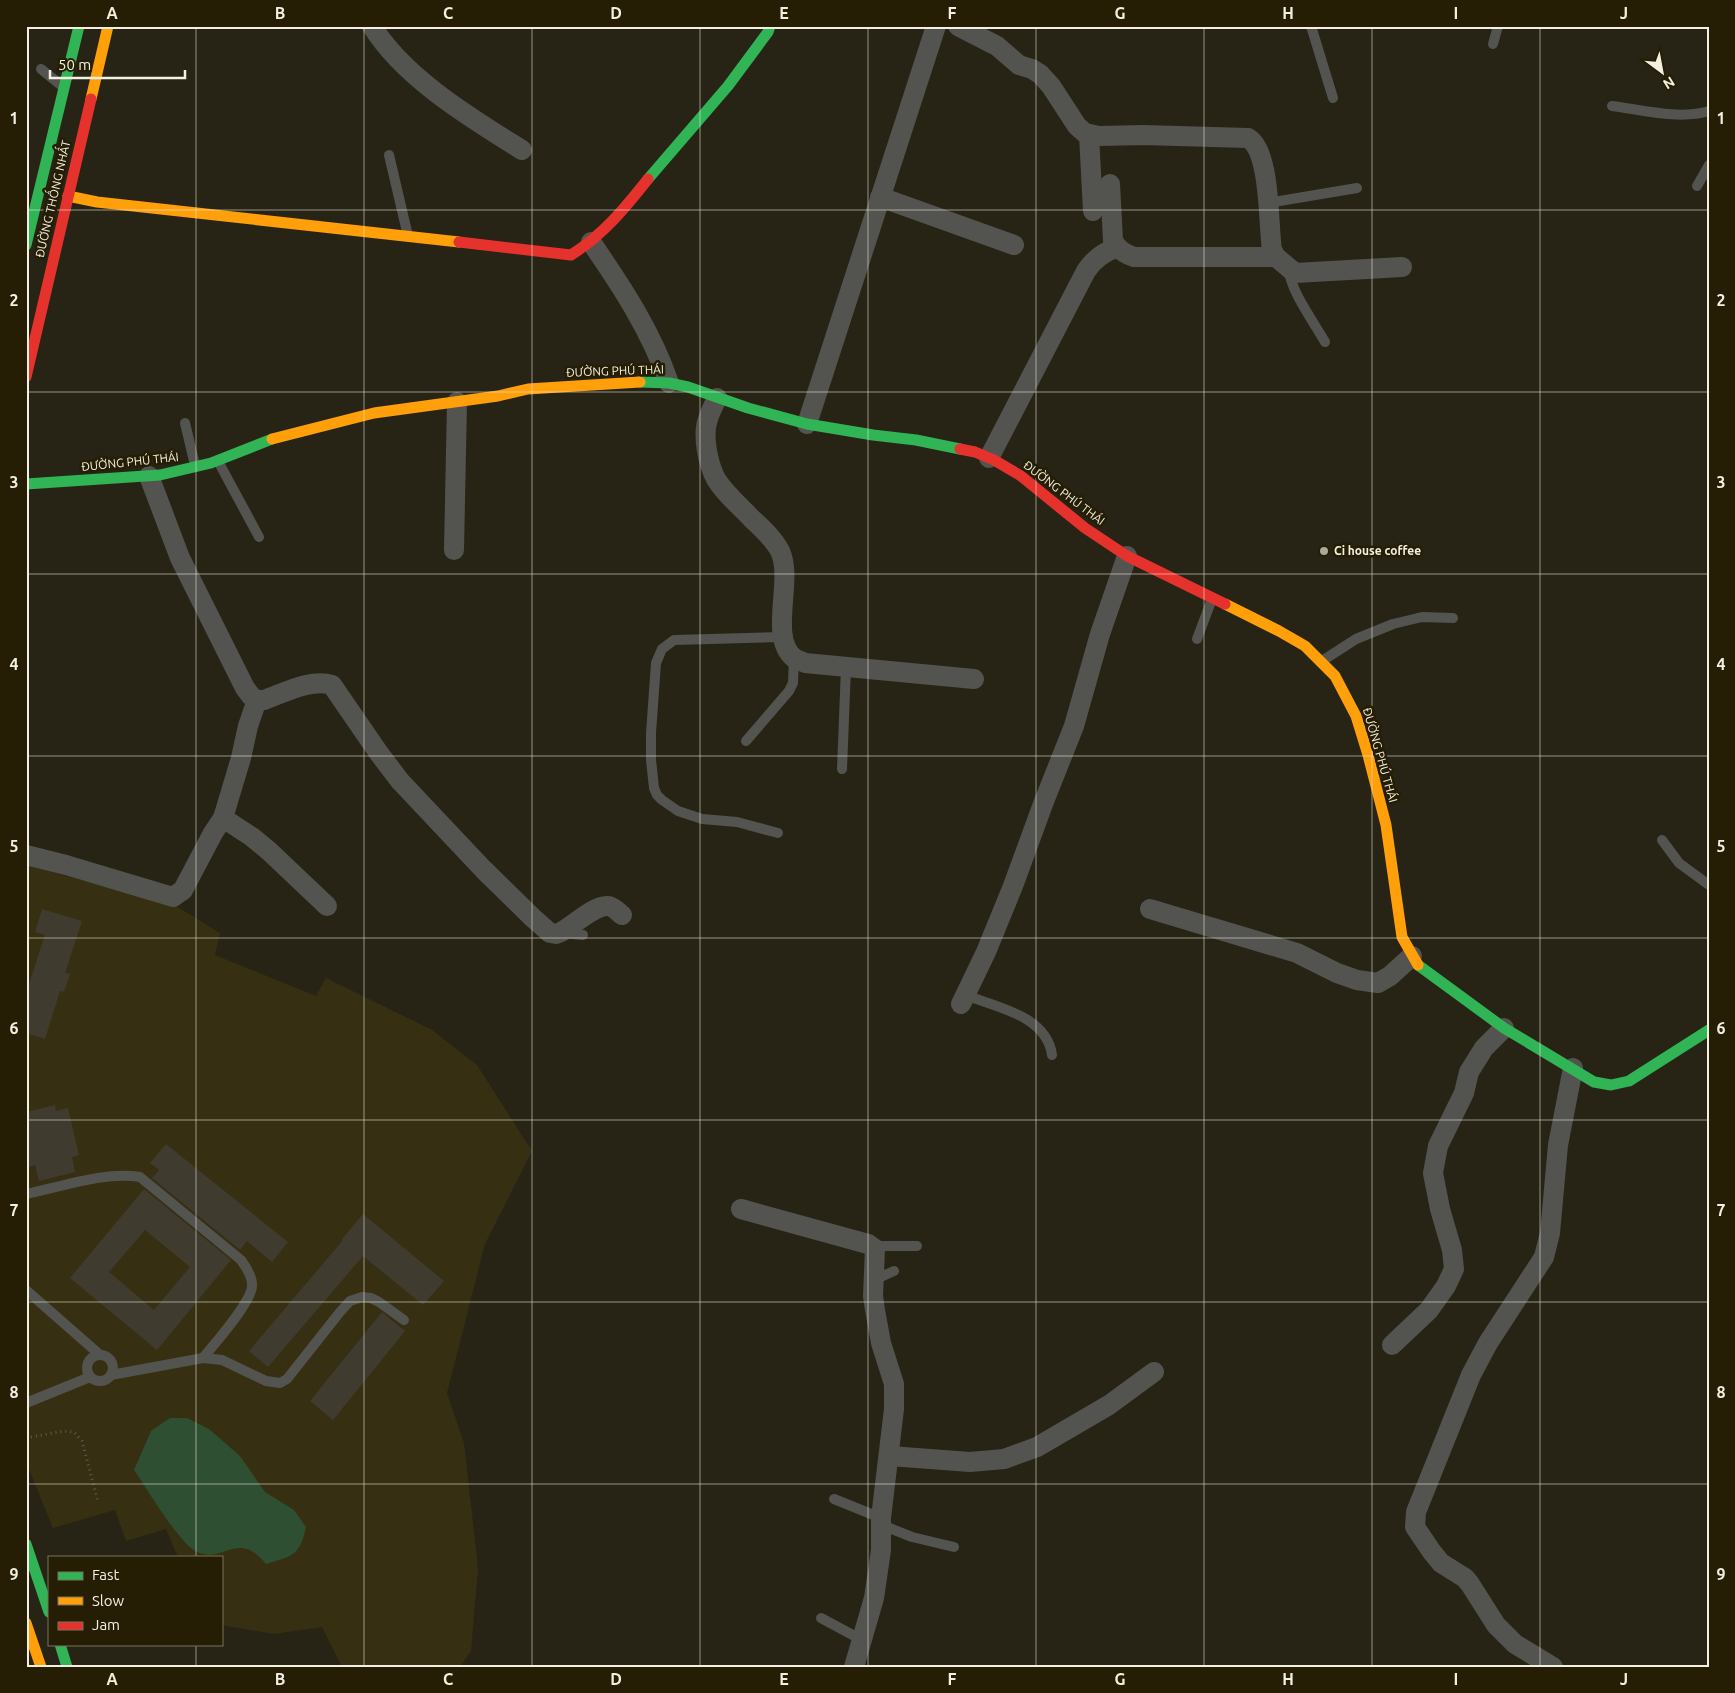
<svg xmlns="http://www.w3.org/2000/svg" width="1735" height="1693" font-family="Ubuntu,sans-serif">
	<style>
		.built { fill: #372f11 }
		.water { fill: #2e4f32 }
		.building { fill: #3f3b2f; fill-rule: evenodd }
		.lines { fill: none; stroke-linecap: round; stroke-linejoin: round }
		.path { stroke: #5a5a53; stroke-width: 3; stroke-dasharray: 1 4; stroke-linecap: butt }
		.lane { stroke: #53544f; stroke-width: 10 }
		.street { stroke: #53544f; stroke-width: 20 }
		.fast { stroke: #30b455; stroke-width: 11 }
		.slow { stroke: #ff9f0a; stroke-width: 11 }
		.jam { stroke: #e5322d; stroke-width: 11 }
		.grid { fill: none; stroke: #f4f0e1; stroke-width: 1; stroke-opacity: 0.55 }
		.poi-dot { fill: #aca99a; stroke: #251e05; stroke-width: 2 }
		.labels { text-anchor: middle; stroke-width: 5; stroke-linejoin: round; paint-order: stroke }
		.street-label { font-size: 12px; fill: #f4f0e1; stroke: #251e05 }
		.poi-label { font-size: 12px; font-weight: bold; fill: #f4f0e1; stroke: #251e05; text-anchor: start }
		.neatline { fill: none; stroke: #f4f0e1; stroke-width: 2 }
		.grid-label { font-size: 16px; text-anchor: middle; font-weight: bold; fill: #f4f0e1 }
	</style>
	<rect width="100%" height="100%" fill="#272416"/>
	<path class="built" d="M26,865L176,906L220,933L215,955L316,996L326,978L432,1030L477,1065L532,1151L485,1244L447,1393L464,1443L478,1568L471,1651L460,1667H342L322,1627L274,1634L221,1625V1557H178L166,1529L126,1541L115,1510L53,1528L26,1462Z"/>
	<path class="water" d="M170,1418H187L209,1429L240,1456L265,1492L294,1510L306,1527C300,1556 292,1556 266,1564C238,1529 224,1564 197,1552C180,1545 146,1487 134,1470L151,1431Z"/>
	<g class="building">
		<path d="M42,909L82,921L65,973L70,974L64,992L60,991L45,1039L26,1033V993L45,935L35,932Z"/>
		<path d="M55,1105L56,1111L68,1108L79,1155L72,1157L75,1172L39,1181L35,1165L26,1168V1112Z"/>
		<path d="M166,1144L288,1242L272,1262L247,1241L240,1250L152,1178L159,1170L150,1163Z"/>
		<path d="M144,1189L231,1260L157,1350L70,1278ZM145,1230L190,1267L154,1310L109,1272Z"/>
		<path d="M363,1214L444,1281L423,1305L363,1256L268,1367L249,1351L343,1240L342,1239Z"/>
		<path d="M382,1312L405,1331L333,1420L310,1401Z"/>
	</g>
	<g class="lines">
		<path class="path" d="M26,1438L64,1431L74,1432L82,1441L98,1502"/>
		<g class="lane">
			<path d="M1311,26L1333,98"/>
			<path d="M1493,44L1498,26"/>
			<path d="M41,69L62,86"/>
			<path d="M1612,106C1643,110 1679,120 1709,111"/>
			<path d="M389,155L408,236"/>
			<path d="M1697,186L1709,165"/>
			<path d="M1268,203L1357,188"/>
			<path d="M1289,269C1290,291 1314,322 1325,342"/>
			<path d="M185,423L195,465"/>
			<path d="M218,461L259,537"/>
			<path d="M1197,639L1212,599"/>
			<path d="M1322,661L1356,639L1393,624L1422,617L1453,618"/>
			<path d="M746,741L789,691L793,683L794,658"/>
			<path d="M842,769L846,667"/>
			<path d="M778,833L737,822L702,819L678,811L662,800L657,795L654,788L651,760V733L656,663L662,649L674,640L782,637"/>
			<path d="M1662,840L1679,863L1709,885"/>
			<path d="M562,933L583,935"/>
			<path d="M965,995C997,1007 1047,1016 1052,1055"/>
			<path d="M26,1194C61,1187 105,1171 140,1177L241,1260C246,1267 252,1276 252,1284C254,1300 214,1344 203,1358"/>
			<path d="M873,1246H917"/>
			<path d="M874,1280L894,1271"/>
			<path d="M26,1290L99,1354"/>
			<circle cx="100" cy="1368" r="13"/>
			<path d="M111,1375L203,1358L222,1360L266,1381L280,1383L287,1379L340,1312L350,1301L362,1297L371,1298L379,1302L404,1320"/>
			<path d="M26,1403L90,1377"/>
			<path d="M834,1499L881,1518"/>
			<path d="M882,1525L912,1537L954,1547"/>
			<path d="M821,1618L862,1640"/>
		</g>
		<g class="street">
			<path d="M372,26C404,78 471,118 522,150"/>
			<path d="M958,26L997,46L1019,65L1032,69L1040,74L1051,86L1077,126L1085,133L1099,136L1143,135L1248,138C1271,151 1268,225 1272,250L1276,257L1295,273L1402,267"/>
			<path d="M1089,135L1093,211"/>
			<path d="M1110,184L1113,240C1117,250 1125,254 1134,257H1276"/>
			<path d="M880,197L1014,245"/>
			<path d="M591,242C622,287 651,331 669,383"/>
			<path d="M717,398C714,405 710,412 708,419C702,435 708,464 716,479C725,494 740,506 752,519C762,528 773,538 780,551C794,580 768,637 794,658C797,660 802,661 805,663L974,679"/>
			<path d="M807,424L936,26"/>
			<path d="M989,458L1086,271C1094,259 1103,253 1117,247"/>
			<path d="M149,476L180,558L245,688L251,696L257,700H264C284,693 311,678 332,685L378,752L400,781L483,869L533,918L550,933L556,934L561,932C573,926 594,905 608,906C613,906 618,912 622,915"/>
			<path d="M454,550L457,402"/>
			<path d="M257,700L248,726L241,758L223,818L252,837L269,851L327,906"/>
			<path d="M26,855L66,865L173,897L183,890L213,833L223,818"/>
			<path d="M1150,909L1297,953L1337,973L1357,980L1378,983L1390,976L1412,956"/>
			<path d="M961,1004L986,952L1013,886L1043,804L1074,726L1100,634L1127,556"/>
			<path d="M741,1209L868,1244L875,1249L873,1296L875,1310L881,1343L894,1384V1409L881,1518V1550L874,1598L854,1667"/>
			<path d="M1392,1345L1429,1310L1446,1286L1454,1269L1452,1250L1440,1209L1433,1173L1438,1146L1464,1093L1469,1072L1484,1048L1504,1028"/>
			<path d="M890,1456L970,1462L1004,1459L1037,1447L1109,1405L1154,1372"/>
			<path d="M1553,1667L1515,1644L1496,1625L1470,1584L1465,1578L1441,1563L1432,1552L1415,1527L1416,1512L1471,1375L1488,1343L1544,1257L1550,1233L1558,1145L1573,1068"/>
		</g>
		<g class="fast">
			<path d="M648,179L728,86L768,32L770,26"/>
			<path d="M26,245L79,26"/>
			<path d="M640,382L669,383L688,387L748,408L807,424L873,435L916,440L960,449"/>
			<path d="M26,484L160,475L211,463L272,439"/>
			<path d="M1418,965L1504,1028L1594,1082L1611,1085L1629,1081L1709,1030"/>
			<path d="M26,1544L49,1612"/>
			<path d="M60,1644L67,1667"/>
		</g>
		<g class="slow">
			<path d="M91,99L108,26"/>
			<path d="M68,196L97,202L459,242"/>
			<path d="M272,439L374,413L498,396L528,389L640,382"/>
			<path d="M1225,604L1279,631L1305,646L1335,676L1356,716L1368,755L1386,825L1402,937L1418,965"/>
			<path d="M26,1623L41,1667"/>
		</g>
		<g class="jam">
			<path d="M459,242L571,255C603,235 625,208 648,179"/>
			<path d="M26,377L91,99"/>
			<path d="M960,449L975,452L994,460L1021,476L1085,528L1127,556L1225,604"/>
		</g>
	</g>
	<path class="grid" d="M196,26V1557M364,26V1667M532,26V1667M700,26V1667M868,26V1667M1036,26V1667M1204,26V1667M1372,26V1667M1540,26V1667M26,210H1709M26,392H1709M26,574H1709M26,756H1709M26,938H1709M26,1120H1709M26,1302H1709M26,1484H1709M196,1644V1667"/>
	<circle class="poi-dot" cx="1324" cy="551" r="5"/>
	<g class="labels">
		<g class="street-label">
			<text transform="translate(53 199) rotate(-77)" y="4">ĐƯỜNG THỐNG NHẤT</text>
			<text transform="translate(615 371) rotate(-2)" y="4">ĐƯỜNG PHÚ THÁI</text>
			<text transform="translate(130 462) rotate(-6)" y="4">ĐƯỜNG PHÚ THÁI</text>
			<text transform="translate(1064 493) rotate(37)" y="4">ĐƯỜNG PHÚ THÁI</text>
			<text transform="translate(1380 755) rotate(74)" y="4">ĐƯỜNG PHÚ THÁI</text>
		</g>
		<g class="poi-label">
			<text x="1334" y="555">Ci house coffee</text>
		</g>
	</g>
	<rect width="1735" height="1693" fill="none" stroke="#251e05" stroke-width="55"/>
	<rect x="48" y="1556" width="175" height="90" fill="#251e05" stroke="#78725d"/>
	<rect x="58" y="1572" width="25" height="8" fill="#30b455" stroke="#78725d"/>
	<text x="92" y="1580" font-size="15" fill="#f4f0e1">Fast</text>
	<rect x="58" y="1597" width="25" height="8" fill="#ff9f0a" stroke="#78725d"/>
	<text x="92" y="1606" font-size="15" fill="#f4f0e1">Slow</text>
	<rect x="58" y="1622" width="25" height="8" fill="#e5322d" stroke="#78725d"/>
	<text x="92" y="1630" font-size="15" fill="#f4f0e1">Jam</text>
	<g transform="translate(1662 72) rotate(148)" stroke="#251e05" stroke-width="4" paint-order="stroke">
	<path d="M0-4L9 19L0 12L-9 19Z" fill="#f4f0e1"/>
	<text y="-8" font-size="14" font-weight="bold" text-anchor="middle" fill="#f4f0e1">N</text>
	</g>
	<path d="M50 70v8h135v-8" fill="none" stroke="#f4f0e1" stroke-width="2.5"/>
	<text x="58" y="70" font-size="15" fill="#f4f0e1" stroke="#251e05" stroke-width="4" paint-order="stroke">50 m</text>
	<rect x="28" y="28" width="1680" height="1638" class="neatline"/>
	<g class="grid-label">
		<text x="112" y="19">A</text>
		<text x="280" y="19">B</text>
		<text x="448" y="19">C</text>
		<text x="616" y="19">D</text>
		<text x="784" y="19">E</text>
		<text x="952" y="19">F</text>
		<text x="1120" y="19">G</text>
		<text x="1288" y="19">H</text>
		<text x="1456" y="19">I</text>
		<text x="1624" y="19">J</text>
		<text x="14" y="124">1</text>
		<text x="1721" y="124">1</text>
		<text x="14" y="306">2</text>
		<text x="1721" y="306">2</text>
		<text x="14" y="488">3</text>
		<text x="1721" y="488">3</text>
		<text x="14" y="670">4</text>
		<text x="1721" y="670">4</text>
		<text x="14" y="852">5</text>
		<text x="1721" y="852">5</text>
		<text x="14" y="1034">6</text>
		<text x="1721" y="1034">6</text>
		<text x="14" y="1216">7</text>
		<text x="1721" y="1216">7</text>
		<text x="14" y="1398">8</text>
		<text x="1721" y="1398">8</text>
		<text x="14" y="1580">9</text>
		<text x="1721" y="1580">9</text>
		<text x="112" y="1685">A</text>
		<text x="280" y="1685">B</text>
		<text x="448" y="1685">C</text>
		<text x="616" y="1685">D</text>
		<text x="784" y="1685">E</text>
		<text x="952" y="1685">F</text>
		<text x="1120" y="1685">G</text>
		<text x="1288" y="1685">H</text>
		<text x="1456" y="1685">I</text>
		<text x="1624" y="1685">J</text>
	</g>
</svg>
